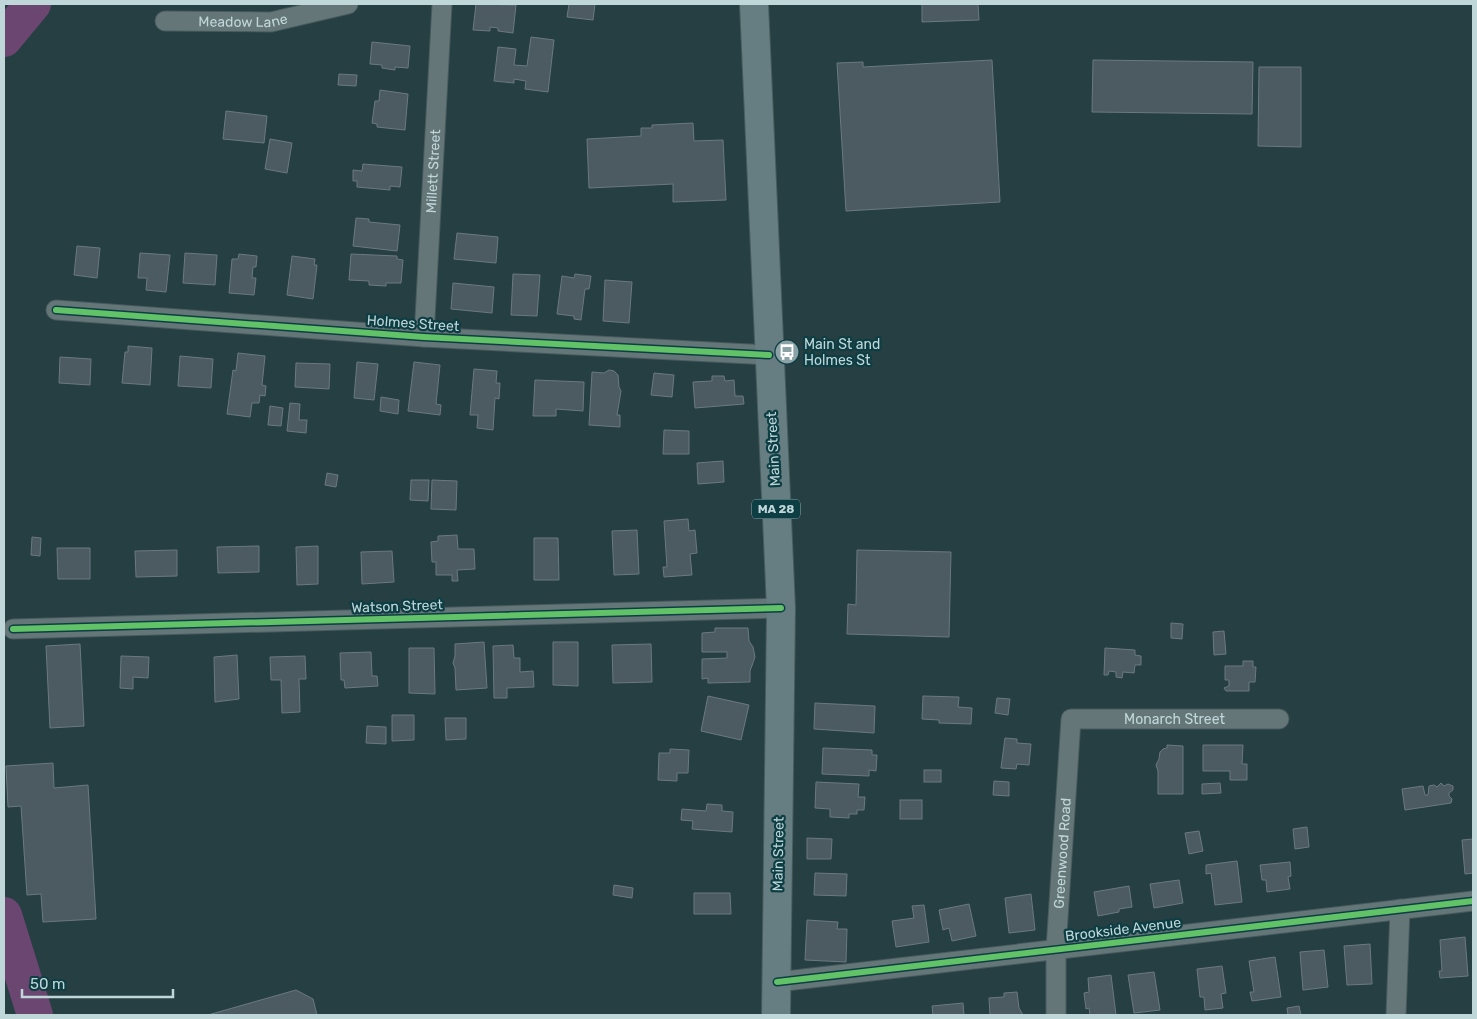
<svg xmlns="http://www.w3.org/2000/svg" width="1477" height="1019" font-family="Rubik,sans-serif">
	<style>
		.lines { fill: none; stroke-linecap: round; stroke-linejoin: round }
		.river { stroke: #6b4670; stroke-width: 36 }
		.building { fill: #4c5a61; stroke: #6b7981 }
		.minor-casing { stroke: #475b5e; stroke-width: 21 }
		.primary-casing { stroke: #475b5e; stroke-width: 30 }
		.minor { stroke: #657678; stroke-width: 19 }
		.primary { stroke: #667e81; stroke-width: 28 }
		.cycleway-casing { stroke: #0d3e44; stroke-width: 9 }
		.cycleway { stroke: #61c268; stroke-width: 6 }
		.labels { text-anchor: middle; stroke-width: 4.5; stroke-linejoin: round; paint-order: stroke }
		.shield { fill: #0d3e44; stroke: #8aa9ad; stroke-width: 1 }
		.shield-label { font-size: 12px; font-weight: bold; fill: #c0d7da }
		.street-label { font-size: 14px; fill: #c0d7da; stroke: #0d3e44 }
		.poi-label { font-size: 14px; fill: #c0d7da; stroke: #0d3e44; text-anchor: start }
	</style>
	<rect width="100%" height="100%" fill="#263f42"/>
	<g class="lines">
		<g class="river">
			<path d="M4,39L33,4"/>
			<path d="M4,915L35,1015"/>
		</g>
	</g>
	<g class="building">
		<path d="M476,4L516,5L513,33L498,31V28L490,27V31L473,30Z"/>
		<path d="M569,4H595L593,20L567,17Z"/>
		<path d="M922,4H978L979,20L922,22Z"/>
		<path d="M531,37L554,40L548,92L525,89L526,81L514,79V83L494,81L498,47L516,49L514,65L527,66Z"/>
		<path d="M372,42L410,46L408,68L395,67V70L382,68V65L370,64Z"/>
		<path d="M992,60L1000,202L846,211L837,63L863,62V67Z"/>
		<path d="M1093,60L1253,62L1252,114L1092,112Z"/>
		<path d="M1259,67H1301V147L1258,146Z"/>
		<path d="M339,74L357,75L356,86L338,85Z"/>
		<path d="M380,90L408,94L405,130L377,127V124L372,123L375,101H379Z"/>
		<path d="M226,111L267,116L264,143L223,139Z"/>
		<path d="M693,123L694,141L723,140L726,200L673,202V184L589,188L587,139L641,136V128H652V125Z"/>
		<path d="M270,139L292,143L287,173L265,169Z"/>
		<path d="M363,164L402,167L400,187L390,186V190L357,187V181H353V170L362,171Z"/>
		<path d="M356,218L369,219V222L400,225L397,251L353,246Z"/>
		<path d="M457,233L498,237L496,263L454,259Z"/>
		<path d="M77,246L100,248L97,278L74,275Z"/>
		<path d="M140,253L170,255L166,292L146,290L147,278H138Z"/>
		<path d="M185,253L217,255L215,285L183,283Z"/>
		<path d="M239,254L257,256L256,267H253L252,278H256L254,295L229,293L232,259H238Z"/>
		<path d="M351,254L397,256V259L403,260L401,283H386V286L369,285V281L349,280Z"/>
		<path d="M292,256L315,259L314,265H317L313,299L287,295Z"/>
		<path d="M513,274L540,275L537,316L511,315Z"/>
		<path d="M575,274L591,276L589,289H585L581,320L574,319V316L557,314L562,276L574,278Z"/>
		<path d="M605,280L632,282L629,323L603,321Z"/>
		<path d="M453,283L494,287L492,313L451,309Z"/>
		<path d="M128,346L152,348L150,385L122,383L125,352H128Z"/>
		<path d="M238,353L265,356L262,385L266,386L265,396L260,395L259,403H252L250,417L227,414L233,370L236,371Z"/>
		<path d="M180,356L213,359L211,388L178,386Z"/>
		<path d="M60,357L91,359L90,385L59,383Z"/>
		<path d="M357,362L378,364L374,400L354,398Z"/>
		<path d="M414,362L440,365L436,404L441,405L440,415L408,411Z"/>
		<path d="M296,363L330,364L329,389L295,387Z"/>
		<path d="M474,369L497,371L496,383H500L499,399L495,398L493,430L477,428L478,415H470Z"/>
		<path d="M609,370L614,371L618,375L619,387L621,391L617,415H620V427L589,425L592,372L604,373Z"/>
		<path d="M654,373L674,375L672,397L651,395Z"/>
		<path d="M712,376H724L725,381L734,380L735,396H743L744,404L695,408L693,382L712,381Z"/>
		<path d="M535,380L584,382L583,411L556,409V416H533Z"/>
		<path d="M381,397L399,400L398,414L380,411Z"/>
		<path d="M290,403L300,404L299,420H307L306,433L287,431Z"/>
		<path d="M270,406L283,408L281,426L268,425Z"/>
		<path d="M664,430L689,431V454H663Z"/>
		<path d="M723,461L724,482L698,484L697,463Z"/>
		<path d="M327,473L338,475L336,487L325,485Z"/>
		<path d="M411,480H429L428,501L410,500Z"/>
		<path d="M432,480L457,481L456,510L431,509Z"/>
		<path d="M688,519L689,531L695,530L697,553L690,554L692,575L664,577L663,567H667L664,521Z"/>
		<path d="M637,530L639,574L614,575L612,531Z"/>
		<path d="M457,535L458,549H474L475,569L457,570L458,581H452V575H436V562H432L431,542L438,541V536Z"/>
		<path d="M32,537L41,538L40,556L31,555Z"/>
		<path d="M534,538H558L559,580H534Z"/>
		<path d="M259,546V572L218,573L217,547Z"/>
		<path d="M318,546V584L297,585L296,547Z"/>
		<path d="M57,548H90V579H58Z"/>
		<path d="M177,550V576L136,577L135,551Z"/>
		<path d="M857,550L951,552L949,637L847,634L848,604L856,605Z"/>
		<path d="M392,551L394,582L362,584L361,552Z"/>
		<path d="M1171,623L1183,624L1182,639L1171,638Z"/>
		<path d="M715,628H748L749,641L753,647L755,657L750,671V682L708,683V678L702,679V659L727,658V652H702V633L715,632Z"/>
		<path d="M1224,631L1226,654L1214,655L1213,632Z"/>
		<path d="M484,642L487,688L456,690L455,668L453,663L455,656V644Z"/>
		<path d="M553,642H578V686L553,685Z"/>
		<path d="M80,644L84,726L50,728L46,646Z"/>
		<path d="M651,644L652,682L613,683L612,645Z"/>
		<path d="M513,645L514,658H520V672L533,671L534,687L507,688V698H494L493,646Z"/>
		<path d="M409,648H434L435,694L409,693Z"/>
		<path d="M1105,648L1135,650V655L1141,656V665H1135L1134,673L1123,672L1122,678L1116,677V672L1109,671L1108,675H1104Z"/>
		<path d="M371,652L372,676H377L378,686L345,688L344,680H341L340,653Z"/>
		<path d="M237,655L239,699L215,702L214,657Z"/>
		<path d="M121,656L149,657L148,678L133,677V689L120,688Z"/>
		<path d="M305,656L306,679H299L300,712L282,713L281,680H271L270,657Z"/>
		<path d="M1243,661H1253V667H1256L1255,682H1249V691H1226L1224,688L1229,686V680H1225V666H1243Z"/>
		<path d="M708,696L749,705L741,740L701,731Z"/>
		<path d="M923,696L959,697L958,707L972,708L971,724L939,723V720L922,719Z"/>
		<path d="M997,698L1010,699L1008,715L995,713Z"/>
		<path d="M815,703L875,706L874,733L814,729Z"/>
		<path d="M392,715H414V740L392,741Z"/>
		<path d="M445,718H466V739L446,740Z"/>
		<path d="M367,726L386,727V744L366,743Z"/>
		<path d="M1005,738L1017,739V743L1031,744L1029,765L1017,764L1016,769L1001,768Z"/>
		<path d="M1167,745L1183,746V794H1158V771L1156,765L1159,759L1160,752L1163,749L1167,748Z"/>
		<path d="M1203,745H1243L1242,764H1247V780H1230V771H1203Z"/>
		<path d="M823,748L872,750V755H877L876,771L869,770V776L822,774Z"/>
		<path d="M670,749L689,750L688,773H677V781L658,780L659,753H670Z"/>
		<path d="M53,763L54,788L88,785L96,919L43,922L41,894L27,895L21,806L8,807L6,766Z"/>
		<rect x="924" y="770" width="17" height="12"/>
		<path d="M994,781L1009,782V796L993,795Z"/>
		<path d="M816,782L859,784L858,797H865L864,810H857V814H849V818L830,817V809L815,808Z"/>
		<path d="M1220,783L1221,793L1202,794V784Z"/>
		<path d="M1441,783L1444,786L1448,784L1453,786V790L1449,793V796L1452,799L1451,803L1405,810L1402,789L1423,786L1425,795H1428L1429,786L1434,785L1437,787Z"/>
		<rect x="900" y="800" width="22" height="19"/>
		<path d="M707,804L722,805V811L733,812L732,832L692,829L693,821L681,820L682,809L706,811Z"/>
		<path d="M1307,827L1309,847L1295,849L1293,829Z"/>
		<path d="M1199,831L1203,851L1189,854L1185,833Z"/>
		<path d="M807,838L832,839L831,859H807Z"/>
		<path d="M1473,839V873L1465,874L1462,840Z"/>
		<path d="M1237,861L1242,902L1215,905L1211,873L1206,874V865Z"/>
		<path d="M1290,862L1291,876L1288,877L1290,889L1267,892L1266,880H1262L1260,865Z"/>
		<path d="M815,873L847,874L846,896L814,895Z"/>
		<path d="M1179,880L1183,903L1154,908L1150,884Z"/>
		<path d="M614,885L633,888L632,898L613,895Z"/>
		<path d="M1129,886L1132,907L1119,909V912L1098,916L1094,892Z"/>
		<path d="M694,893H730L731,914H694Z"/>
		<path d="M1031,894L1035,930L1009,933L1005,898Z"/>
		<path d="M969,904L976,936L952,941L949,928L943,930L939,910Z"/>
		<path d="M924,905L929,942L896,947L892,921L914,918L912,906Z"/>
		<path d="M807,920L838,922L837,929H847L846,962L805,960Z"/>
		<path d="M1465,937L1468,976L1440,978L1439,971H1442L1440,940Z"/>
		<path d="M1370,944L1372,984L1347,985L1344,946Z"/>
		<path d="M1324,950L1328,987L1303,990L1300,952Z"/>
		<path d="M1275,957L1281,997L1252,1001L1250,992H1254L1249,961Z"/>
		<path d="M1222,966L1226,993L1221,994L1223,1008L1205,1010L1204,997H1200L1197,969Z"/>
		<path d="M1154,972L1160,1010L1134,1013L1128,975Z"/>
		<path d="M1111,975L1116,1015H1090L1089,1008L1086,1009L1084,993L1089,992L1088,978Z"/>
		<path d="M296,990L313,999L317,1015H208Z"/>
		<path d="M1017,992L1019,1008L1023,1015H990L989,998L1004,997V993Z"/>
		<path d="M963,1003L964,1015H933L932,1006Z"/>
		<path d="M1299,1006L1301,1015H1288L1287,1008Z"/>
	</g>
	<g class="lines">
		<defs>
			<g id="minor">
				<path id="s1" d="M165,21L271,22L348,4"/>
				<path d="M56,310L424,337L769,355"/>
				<path id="s2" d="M424,337L442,4"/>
				<path d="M13,629L781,608"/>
				<path d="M777,982L1473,901"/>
				<path id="s3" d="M1056,1015V949L1071,719H1279"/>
				<path d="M1396,1015L1400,909"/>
			</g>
			<path id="primary" d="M754,4L781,608L776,1015"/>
		</defs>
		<use href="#minor" class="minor-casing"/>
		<use href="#primary" class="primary-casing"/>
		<use href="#minor" class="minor"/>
		<use href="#primary" class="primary"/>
		<defs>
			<g id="cycleway">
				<path d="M56,310L424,337L769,355"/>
				<path d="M13,629L781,608"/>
				<path d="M777,982L1473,901"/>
			</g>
		</defs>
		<use href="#cycleway" class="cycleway-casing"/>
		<use href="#cycleway" class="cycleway"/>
	</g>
	<defs>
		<symbol id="bus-disc" viewBox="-11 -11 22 22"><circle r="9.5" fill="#8aa2a5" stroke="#0d3e44"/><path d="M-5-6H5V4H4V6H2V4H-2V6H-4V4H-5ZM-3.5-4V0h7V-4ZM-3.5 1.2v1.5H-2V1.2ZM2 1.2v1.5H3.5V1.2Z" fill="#fff"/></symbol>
	</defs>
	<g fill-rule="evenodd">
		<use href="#bus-disc" x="773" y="338" width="28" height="28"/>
	</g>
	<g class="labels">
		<rect class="shield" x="752" y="499.5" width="48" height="19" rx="4"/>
		<g class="shield-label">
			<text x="776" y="513">MA 28</text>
		</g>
		<g class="street-label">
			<text dy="5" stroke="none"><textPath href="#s1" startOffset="78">Meadow Lane</textPath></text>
			<text dy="5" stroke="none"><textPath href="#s2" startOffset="166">Millett Street</textPath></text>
			<text transform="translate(413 323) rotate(4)" y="5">Holmes Street</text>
			<text transform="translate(773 449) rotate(-93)" y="5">Main Street</text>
			<text transform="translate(397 606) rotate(-2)" y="5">Watson Street</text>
			<text dy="5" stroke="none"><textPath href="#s3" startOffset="400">Monarch Street</textPath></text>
			<text dy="5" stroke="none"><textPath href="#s3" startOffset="162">Greenwood Road</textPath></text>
			<text transform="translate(778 854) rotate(-89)" y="5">Main Street</text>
			<text transform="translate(1123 929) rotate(-7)" y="5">Brookside Avenue</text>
		</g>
		<g class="poi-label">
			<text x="804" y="349">Main St and<tspan x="804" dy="16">Holmes St</tspan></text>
		</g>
	</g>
	<rect width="1477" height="1019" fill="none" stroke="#c0d7da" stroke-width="10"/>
	<path d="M22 989v8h151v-8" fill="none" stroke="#c0d7da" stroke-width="2.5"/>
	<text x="30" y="989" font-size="15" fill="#c0d7da" stroke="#0d3e44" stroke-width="4" paint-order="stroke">50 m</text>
</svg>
